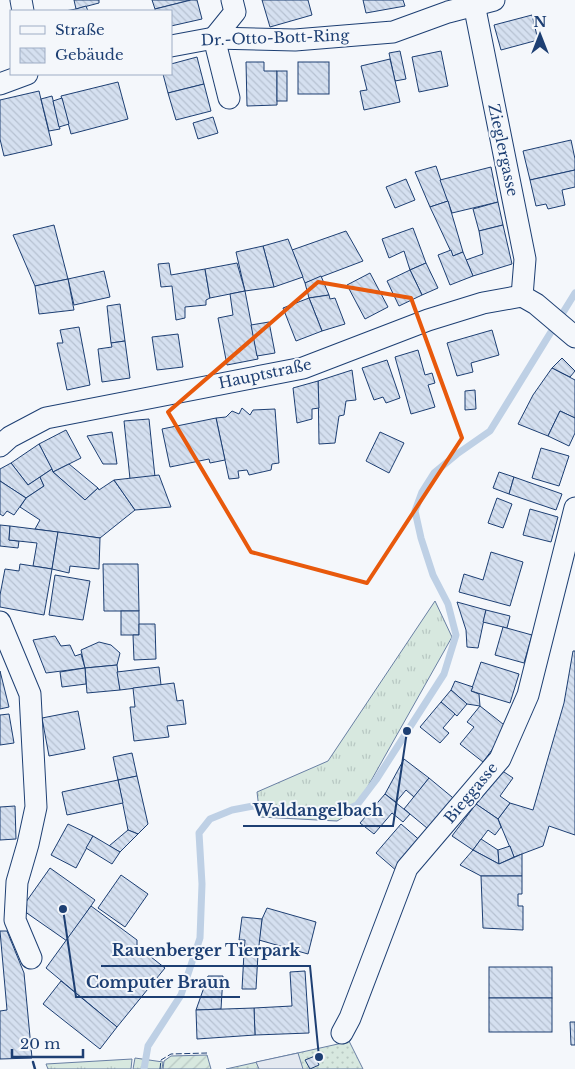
<svg xmlns="http://www.w3.org/2000/svg" width="575" height="1069" font-family="'Libre Baskerville',serif">
	<style>
		.grass { fill: url(#grass-tufts); stroke: #687fa3 }
		.park { fill: url(#park-dots); stroke: #687fa3 }
		.garden { fill: url(#garden-furrows); stroke: #687fa3 }
		.parking { fill: #e3e8f0; stroke: #687fa3 }
		.lines { fill: none; stroke-linecap: round; stroke-linejoin: round }
		.stream { stroke: #bed0e5; stroke-width: 7 }
		.building { fill: url(#building-back-hatch); stroke: #1d3f73 }
		.minor-casing { stroke: #1d3f73; stroke-width: 23 }
		.minor { stroke: #f4f7fb; stroke-width: 21 }
		.fence { stroke: #1d3f73; stroke-width: 1; stroke-dasharray: 6 2.5; stroke-linecap: butt }
		.wall { stroke: #1d3f73; stroke-width: 2.5 }
		.marked { fill: none; stroke: #e8590c; stroke-width: 4; stroke-linejoin: round }
		.labels { text-anchor: middle; stroke-width: 4; stroke-linejoin: round; paint-order: stroke }
		.street-label { font-size: 15px; fill: #1d3f73; stroke: #f4f7fb }
		.leader { fill: none; stroke: #1d3f73; stroke-width: 2 }
		.callout-dot { fill: #1d3f73; stroke: #f4f7fb; stroke-width: 2 }
		.callout-label { font-size: 16px; text-anchor: middle; font-weight: bold; fill: #1d3f73; stroke: #f4f7fb; stroke-width: 4; stroke-linejoin: round; paint-order: stroke }
	</style>
	<defs>
		<pattern id="grass-tufts" width="24" height="20" patternUnits="userSpaceOnUse" patternTransform="scale(1.25)"><rect width="24" height="20" fill="#d7e8df"/><path d="M3 7l-1-3M5 7V3M7 7l1-3M15 17l-1-3M17 17v-4M19 17l1-3" fill="none" stroke="#b8c8c3"/></pattern>
		<pattern id="park-dots" width="8" height="8" patternUnits="userSpaceOnUse" patternTransform="scale(1.25)"><rect width="8" height="8" fill="#d7e8df"/><path d="M2 2h.1M6 6h.1" fill="none" stroke="#b8c8c3" stroke-width="1.8" stroke-linecap="round"/></pattern>
		<pattern id="garden-furrows" width="10" height="10" patternUnits="userSpaceOnUse" patternTransform="scale(1.25)"><rect width="10" height="10" fill="#d7e8df"/><path d="M-1 1l2-2M0 10L10 0M9 11l2-2" fill="none" stroke="#b8c8c3"/></pattern>
		<pattern id="building-back-hatch" width="6" height="6" patternUnits="userSpaceOnUse" patternTransform="scale(1.25)"><rect width="6" height="6" fill="#d5e0f0"/><path d="M-1 5l2 2M0 0l6 6M5-1l2 2" fill="none" stroke="#b6c1d1"/></pattern>
	</defs>
	<rect width="100%" height="100%" fill="#f4f7fb"/>
	<g class="grass">
		<path d="M435,601L452,637L354,811L337,821L260,817L257,792L328,761Z"/>
		<path d="M135,1058L163,1062L162,1069H133Z"/>
		<path d="M132,1059L131,1069H48L46,1064Z"/>
	</g>
	<path class="park" d="M349,1041L363,1069H226L338,1044Z"/>
	<path class="garden" d="M207,1055L211,1069H163L164,1061L171,1056Z"/>
	<path class="parking" d="M298,1053L303,1069H259L256,1062Z"/>
	<g class="lines">
		<path class="stream" d="M144,1069L148,1046L181,995L200,938L202,884L199,833L210,819L232,810L253,806L319,815L339,813L357,805L376,780L444,674L456,635L448,604L433,575L421,538L415,511L422,492L434,473L457,454L490,431L575,293"/>
	</g>
	<g class="building">
		<path d="M74,0H99V3L76,9Z"/>
		<path d="M152,0H191L155,9Z"/>
		<path d="M191,0H197L202,19L171,26V11H155V9Z"/>
		<path d="M262,0H308L312,15L270,27Z"/>
		<path d="M363,0H403L405,6L366,13Z"/>
		<path d="M86,6L88,11H65L76,9Z"/>
		<path d="M532,15L538,40L501,50L494,25Z"/>
		<path d="M400,51L406,79L395,81L389,53Z"/>
		<path d="M441,51L448,86L419,92L412,57Z"/>
		<path d="M197,57L204,84L168,93L163,74H171V64Z"/>
		<path d="M390,59L400,102L364,110L360,91L367,90L361,66Z"/>
		<path d="M246,62H264V71H277V105L247,106Z"/>
		<rect x="298" y="62" width="31" height="32"/>
		<rect x="277" y="71" width="10" height="30"/>
		<path d="M118,82L128,119L71,134L61,96Z"/>
		<path d="M204,84L211,111L176,120L168,93Z"/>
		<path d="M39,91L52,145L4,156L0,139V100Z"/>
		<path d="M52,96L60,129L49,131L41,99Z"/>
		<path d="M62,98L69,124L59,127L53,101Z"/>
		<path d="M213,117L218,133L198,139L193,123Z"/>
		<path d="M571,140L575,159V170L530,180L523,151Z"/>
		<path d="M436,166L448,201L430,207L415,172Z"/>
		<path d="M491,167L498,202L452,213L440,180Z"/>
		<path d="M575,170V187L562,190L565,205L548,209L546,204L536,206L530,180Z"/>
		<path d="M406,179L415,200L395,208L386,187Z"/>
		<path d="M448,201L463,252L453,256L430,207Z"/>
		<path d="M498,202L503,225L479,231L473,209Z"/>
		<path d="M54,225L68,279L35,286L13,235Z"/>
		<path d="M503,225L512,264L473,276L466,260L483,254L479,231Z"/>
		<path d="M413,228L426,263L410,270L404,251L389,258L382,239Z"/>
		<path d="M346,231L363,261L305,283L292,250Z"/>
		<path d="M288,239L303,277L274,287L263,246Z"/>
		<path d="M263,246L274,287L245,291L236,252Z"/>
		<path d="M451,250L453,256L463,252L473,276L450,285L438,255Z"/>
		<path d="M169,263L171,275L205,269L210,298L206,300V305L185,307V318L176,320L172,286L161,287L158,264Z"/>
		<path d="M237,263L245,291L210,298L205,269Z"/>
		<path d="M426,263L438,288L422,295L410,270Z"/>
		<path d="M410,270L422,295L399,306L387,281Z"/>
		<path d="M104,271L110,297L74,305L68,279Z"/>
		<path d="M370,273L388,307L365,319L347,285Z"/>
		<path d="M321,276L329,295L309,298L305,283Z"/>
		<path d="M68,279L74,310L39,314L35,286Z"/>
		<path d="M245,291L258,359L227,365L218,318L233,315L230,294Z"/>
		<path d="M329,295L330,299L335,298L345,324L322,331L309,298Z"/>
		<path d="M309,298L322,331L296,341L283,308Z"/>
		<path d="M120,304L125,341L111,343L107,306Z"/>
		<path d="M269,322L275,353L257,356L251,325Z"/>
		<path d="M79,327L90,385L67,390L57,343H63L60,330Z"/>
		<path d="M492,330L499,355L471,363L473,372L457,376L447,343Z"/>
		<path d="M178,334L183,367L157,370L152,337Z"/>
		<path d="M125,341L130,378L102,382L98,349L112,347L111,343Z"/>
		<path d="M418,350L425,375L432,373L435,383L428,385L435,407L411,414L395,357Z"/>
		<path d="M562,358L575,371L570,377L552,368Z"/>
		<path d="M387,360L400,398L386,403L383,397L374,400L362,368Z"/>
		<path d="M552,368L575,380V418L560,411L548,436L518,424L533,395Z"/>
		<path d="M352,370L356,400L346,401L344,415L339,416L335,443L319,444L318,381Z"/>
		<path d="M318,381L319,408L312,409V419L297,423L293,388Z"/>
		<path d="M475,390L476,409L465,410V391Z"/>
		<path d="M242,408L250,415L253,410L275,409L279,463L272,464L271,470L249,475L247,470L238,471L239,478L229,479L216,418L226,417L232,411L239,414Z"/>
		<path d="M560,411L575,418V433L569,446L548,436Z"/>
		<path d="M216,418L225,460L210,463L209,459L170,467L162,429Z"/>
		<path d="M149,419L155,477L130,479L124,421Z"/>
		<path d="M66,430L81,458L53,472L39,444Z"/>
		<path d="M112,432L117,464H103L87,436Z"/>
		<path d="M380,432L404,443L389,473L366,461Z"/>
		<path d="M39,444L52,469L28,485L11,463Z"/>
		<path d="M541,448L569,456L559,486L532,478Z"/>
		<path d="M11,463L28,485L40,477L44,486L26,498L0,481V469Z"/>
		<path d="M69,464L98,488L85,500L53,472Z"/>
		<path d="M52,469L53,472L85,500L98,488L99,490L114,480L135,510L100,538L35,529L40,520L20,507L26,498L44,486L40,477Z"/>
		<path d="M499,472L514,477L509,494L493,488Z"/>
		<path d="M159,475L171,507L135,510L114,480Z"/>
		<path d="M514,477L562,494L556,510L509,494Z"/>
		<path d="M0,481L26,498L14,515L7,511L3,516L0,514Z"/>
		<path d="M497,498L512,504L503,528L488,523Z"/>
		<path d="M530,509L558,517L551,542L523,535Z"/>
		<path d="M0,525L10,526L9,540L19,541L18,548L0,546Z"/>
		<path d="M10,526L58,532L52,569L33,566L37,543L9,540Z"/>
		<path d="M58,532L100,538L99,569L70,566L69,573L52,569Z"/>
		<path d="M491,552L523,562L510,606L459,592L464,574L483,580Z"/>
		<path d="M20,564L52,569L44,615L0,607V595L5,569L19,571Z"/>
		<path d="M103,564H138L139,611H104Z"/>
		<path d="M55,575L90,581L83,620L49,615Z"/>
		<path d="M457,602L486,610L478,648L467,647L466,630Z"/>
		<path d="M486,610L510,616L507,628L483,622Z"/>
		<rect x="121" y="611" width="18" height="24"/>
		<path d="M139,624H155L156,659L134,660L133,635H139Z"/>
		<path d="M503,627L532,635L524,663L495,655Z"/>
		<path d="M55,636L61,646L70,645L75,656L81,654L85,668L46,673L33,640Z"/>
		<path d="M99,642L111,645L120,653L117,665L85,668L81,650Z"/>
		<path d="M573,651H575V835L549,826L543,846L514,857L498,819L510,803L533,810L564,703Z"/>
		<path d="M481,662L519,674L510,703L471,691Z"/>
		<path d="M117,665L120,690L87,693L85,668Z"/>
		<path d="M159,667L161,685L120,690L117,672Z"/>
		<path d="M85,668L86,684L62,687L60,672Z"/>
		<path d="M0,671L9,707L0,709Z"/>
		<path d="M455,681L473,687L471,691L479,694L480,706L467,704L451,690Z"/>
		<path d="M174,683L177,701L183,700L186,724L167,726L169,737L134,741L130,707H135L133,688Z"/>
		<path d="M451,690L467,704L457,716L441,702Z"/>
		<path d="M441,702L455,714L443,728L449,733L440,743L420,727Z"/>
		<path d="M480,706L508,728L483,762L460,744L474,727L467,722Z"/>
		<path d="M78,711L85,749L49,756L42,718Z"/>
		<path d="M9,714L14,743L0,745V715Z"/>
		<path d="M132,753L137,776L118,780L113,757Z"/>
		<path d="M404,759L429,778L414,797L406,790L396,802L385,794Z"/>
		<path d="M501,770L513,778L500,796L510,803L498,819L476,804Z"/>
		<path d="M137,776L148,824L138,834L128,830L118,780Z"/>
		<path d="M429,778L458,802L433,833L404,809Z"/>
		<path d="M118,780L123,803L67,815L62,792Z"/>
		<path d="M385,794L410,814L403,822L392,813L374,834L360,823Z"/>
		<path d="M476,804L498,819L501,827L495,835L488,830L473,850L452,836Z"/>
		<path d="M15,806L16,839L0,840V807Z"/>
		<path d="M68,824L93,836L76,868L51,855Z"/>
		<path d="M401,824L423,843L398,872L376,853Z"/>
		<path d="M128,830L138,834L120,852L109,846Z"/>
		<path d="M93,836L120,852L112,864L86,848Z"/>
		<path d="M481,839L498,850L499,864L473,850Z"/>
		<path d="M510,846L514,857L499,864L498,850Z"/>
		<path d="M473,850L499,864L522,854V876H481L460,865Z"/>
		<path d="M50,868L95,900L67,941L21,909Z"/>
		<path d="M121,875L148,894L125,927L98,908Z"/>
		<path d="M481,876H522V894H518V906H523V930L483,928Z"/>
		<path d="M91,906L137,940V946L165,968L117,1027L46,968Z"/>
		<path d="M267,908L316,922L308,954L259,940L262,919Z"/>
		<path d="M242,917L262,919L258,954L244,953L245,940H239Z"/>
		<path d="M0,931H7L24,973L32,1058L0,1059V1011L7,1010Z"/>
		<path d="M244,953L258,954L256,989H242Z"/>
		<rect x="489" y="967" width="63" height="31"/>
		<path d="M305,971L309,1033L255,1035L254,1008L292,1006L290,972Z"/>
		<path d="M208,976H223L221,1009L196,1010Z"/>
		<path d="M61,981L117,1027L100,1049L43,1004Z"/>
		<rect x="489" y="998" width="63" height="34"/>
		<path d="M254,1008L255,1035L197,1039L196,1010Z"/>
		<path d="M570,1022H575V1045H571Z"/>
		<path d="M315,1056L319,1065L310,1069L305,1060Z"/>
	</g>
	<g class="lines">
		<defs>
			<g id="minor">
				<path d="M21,0L23,11"/>
				<path d="M474,4L525,259L522,296"/>
				<path d="M171,46L214,38L295,40L393,32L448,12L494,0"/>
				<path d="M0,84L27,74"/>
				<path d="M229,98L214,38L235,12L232,0"/>
				<path d="M0,446L10,437L46,418L303,368L428,320L483,303L522,296L536,304L575,337"/>
				<path d="M0,622L30,694L36,807L28,844L17,882L15,920L31,958"/>
				<path d="M342,1033L350,1018L407,868L500,759L528,695L575,508"/>
			</g>
		</defs>
		<use href="#minor" class="minor-casing"/>
		<use href="#minor" class="minor"/>
		<path class="fence" d="M160,1069L161,1060L171,1054L207,1053"/>
		<path class="wall" d="M33,1062L35,1069"/>
	</g>
	<path class="marked" d="M318,282L411,298L462,438L367,583L251,552L168,412Z"/>
	<g class="labels">
		<g class="street-label">
			<text transform="translate(275 38) rotate(-2)" y="5">Dr.-Otto-Bott-Ring</text>
			<text transform="translate(503 150) rotate(78)" y="5">Zieglergasse</text>
			<text transform="translate(265 374) rotate(-12)" y="5">Hauptstraße</text>
			<text transform="translate(471 793) rotate(-50)" y="5">Bieggasse</text>
		</g>
	</g>
	<path class="leader" d="M407 731L393 826H243M319 1057L310 966H101M63 909L76 997H240"/>
	<g class="callout-dot">
		<circle cx="407" cy="731" r="5"/>
		<circle cx="319" cy="1057" r="5"/>
		<circle cx="63" cy="909" r="5"/>
	</g>
	<g class="callout-label">
		<text x="318" y="816">Waldangelbach</text>
		<text x="206" y="956">Rauenberger Tierpark</text>
		<text x="158" y="988">Computer Braun</text>
	</g>
	<rect x="10" y="10" width="162" height="65" fill="#f4f7fb" stroke="#9eadc5"/>
	<rect x="20" y="26" width="25" height="8" fill="#f4f7fb" stroke="#9eadc5"/>
	<text x="55" y="35" font-size="15" fill="#1d3f73">Straße</text>
	<rect x="20" y="48" width="25" height="15" fill="url(#building-back-hatch)" stroke="#9eadc5"/>
	<text x="55" y="60" font-size="15" fill="#1d3f73">Gebäude</text>
	<g transform="translate(540 35)" stroke="#f4f7fb" stroke-width="4" paint-order="stroke">
	<path d="M0-4L9 19L0 12L-9 19Z" fill="#1d3f73"/>
	<text y="-8" font-size="14" font-weight="bold" text-anchor="middle" fill="#1d3f73">N</text>
	</g>
	<path d="M12 1049v8h71v-8" fill="none" stroke="#1d3f73" stroke-width="2.5"/>
	<text x="20" y="1049" font-size="15" fill="#1d3f73" stroke="#f4f7fb" stroke-width="4" paint-order="stroke">20 m</text>
</svg>
